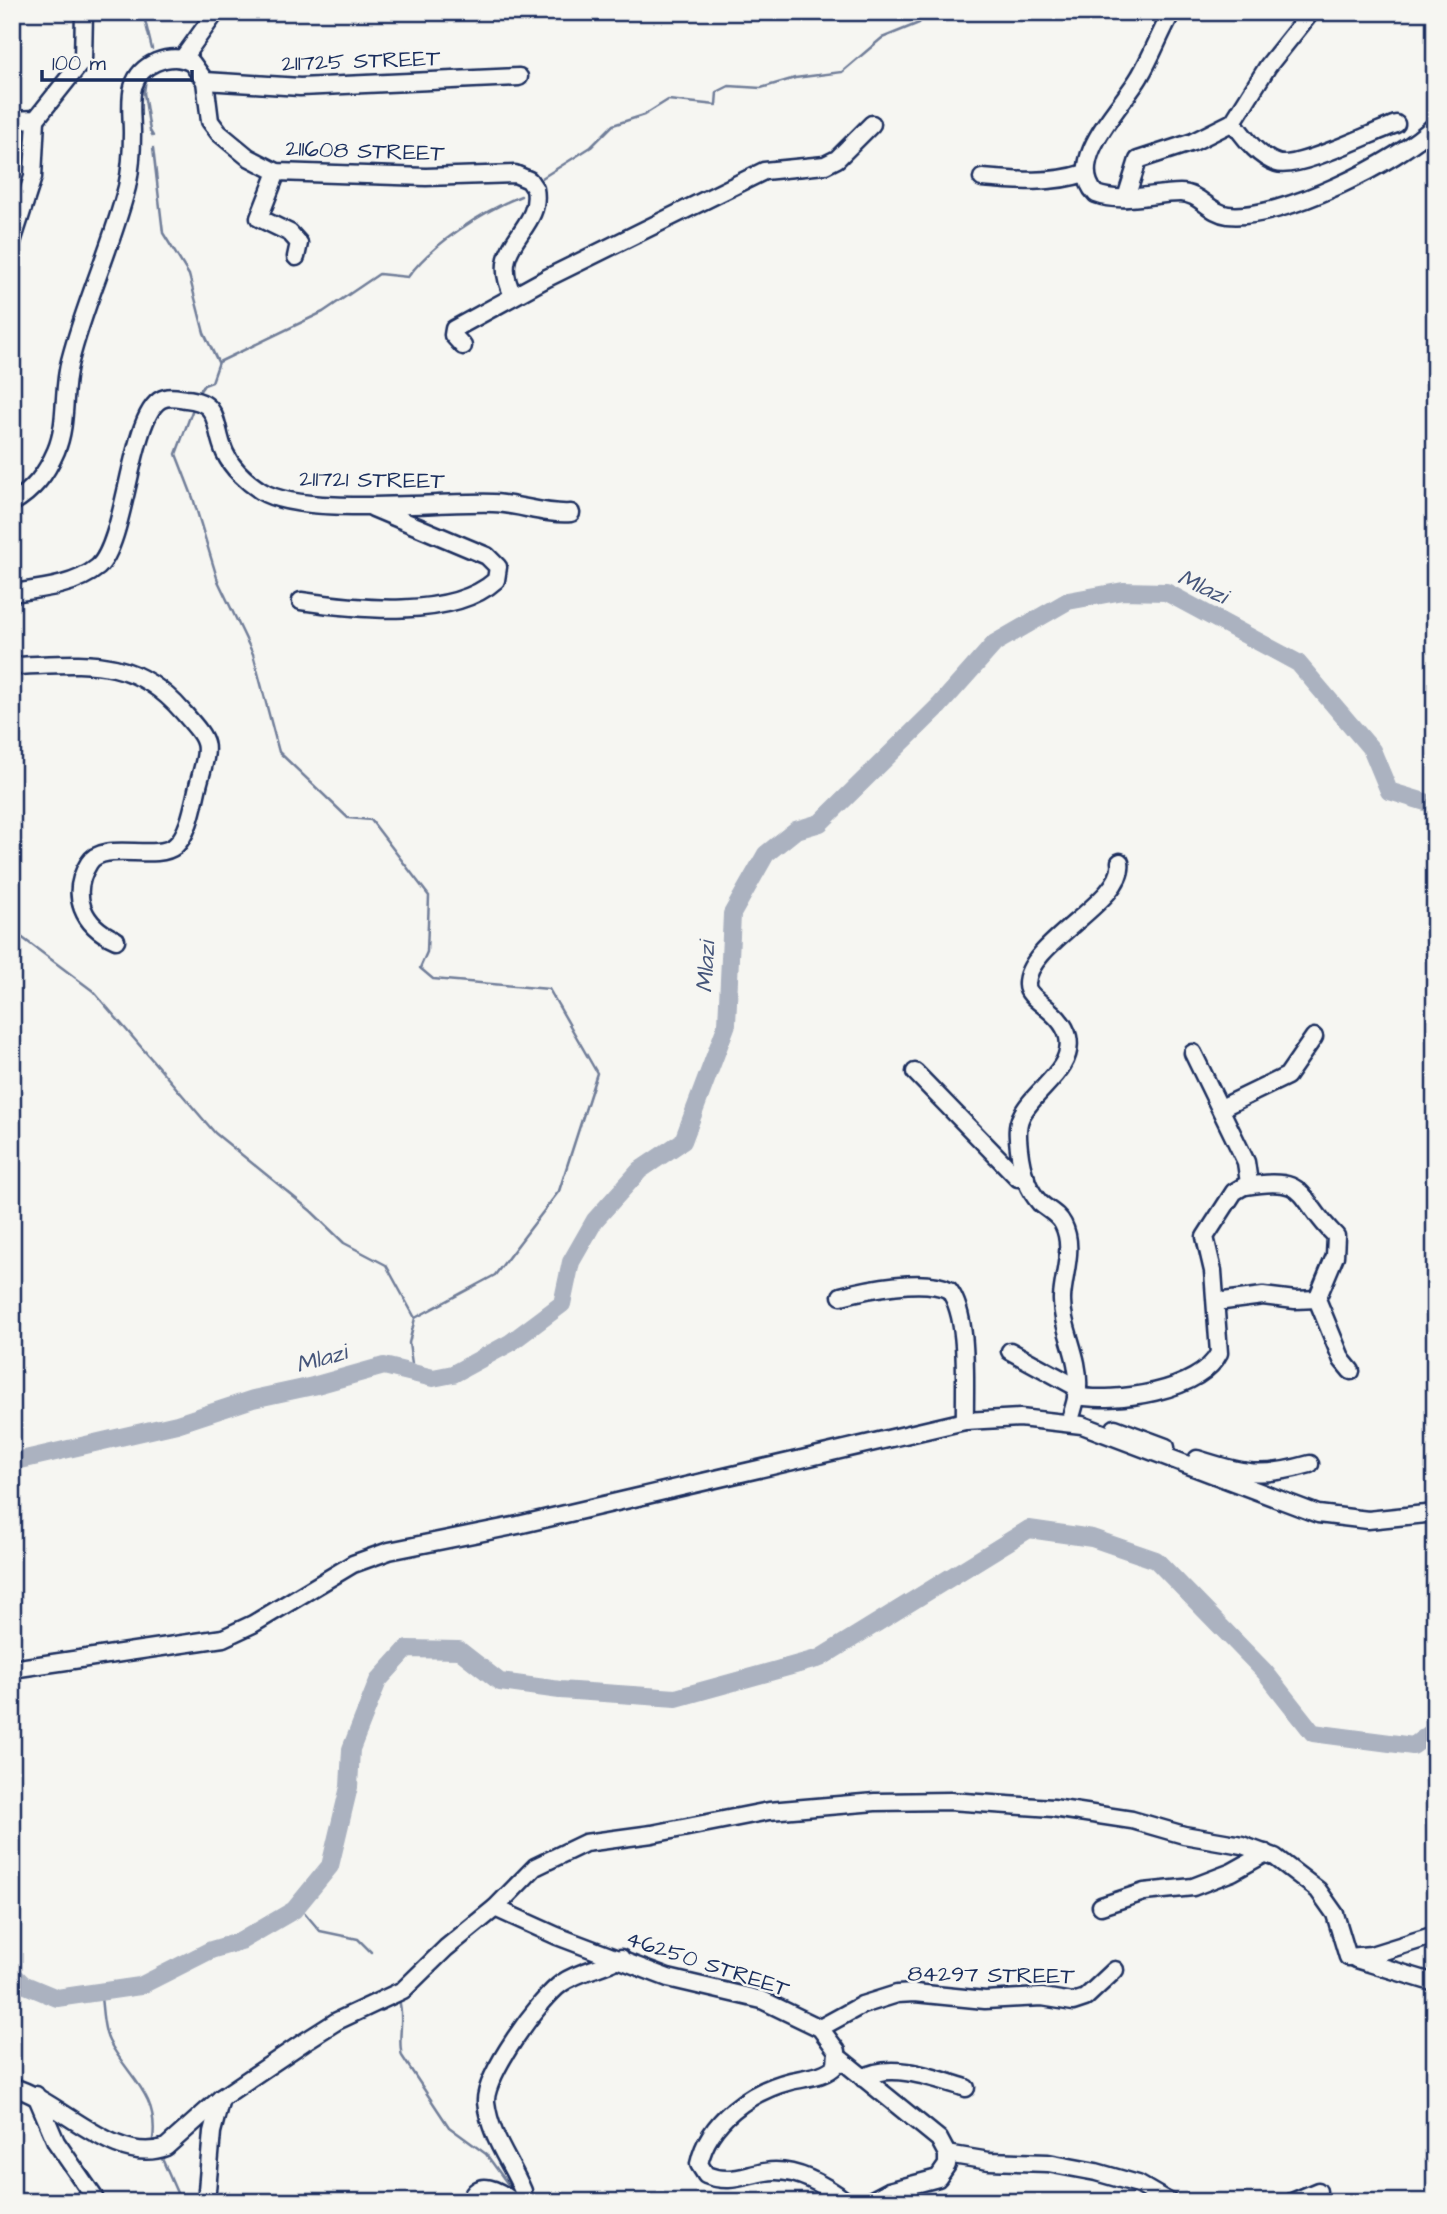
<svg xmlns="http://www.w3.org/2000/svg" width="1447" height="2214" font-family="'Architects Daughter',sans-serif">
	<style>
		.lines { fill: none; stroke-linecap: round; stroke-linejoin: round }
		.stream { stroke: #717e99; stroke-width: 2.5 }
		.river { stroke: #abb2c0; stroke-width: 18 }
		.minor-casing { stroke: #1b2f5e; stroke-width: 21 }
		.minor { stroke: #f6f6f2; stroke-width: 16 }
		.labels { text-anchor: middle; stroke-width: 5; stroke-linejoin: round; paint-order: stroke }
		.street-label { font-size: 23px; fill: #1b2f5e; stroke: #f6f6f2 }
		.water-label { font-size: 24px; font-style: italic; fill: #46567b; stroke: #f6f6f2 }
	</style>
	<rect width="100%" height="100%" fill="#f6f6f2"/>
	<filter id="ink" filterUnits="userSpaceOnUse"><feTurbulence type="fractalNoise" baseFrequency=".0143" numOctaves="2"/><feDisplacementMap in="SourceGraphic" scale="14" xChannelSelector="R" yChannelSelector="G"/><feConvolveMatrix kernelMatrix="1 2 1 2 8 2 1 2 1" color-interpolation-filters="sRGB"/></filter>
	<g filter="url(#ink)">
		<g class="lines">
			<g class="stream">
				<path d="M143,12L152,49"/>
				<path d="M146,78L144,93L150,131L153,136"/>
				<path d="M153,148L163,233L189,275L204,333L218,362"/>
				<path d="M542,178L591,147L613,125L644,115L668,100L716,105L717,92L729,86L761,88L795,78L842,72L882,38L919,23L926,12"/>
				<path d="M199,392L204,385L212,382L219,362L323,312L379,274L408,277C432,244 483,211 521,196"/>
				<path d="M194,406L176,454L193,498L218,581L253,654L279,752L348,818L371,820L429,896L427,952L420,968L433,979L549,989L597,1073L559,1191L495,1275L415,1318"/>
				<path d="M12,930L93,991L215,1133L311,1211L344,1243L386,1265L415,1318L409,1343L413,1371"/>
				<path d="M298,1905L320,1931L358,1939L371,1952"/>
				<path d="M100,1991C103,2006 102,2028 109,2041C127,2076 159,2094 153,2139"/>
				<path d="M399,2000C405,2019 397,2038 402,2056L449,2127L486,2154L515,2194"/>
				<path d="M160,2154L181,2202"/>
			</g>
			<g class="river">
				<path d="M12,1462L177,1424L253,1399L313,1386L384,1366L433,1378L453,1374L510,1343L562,1304L571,1262L595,1220L640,1170L683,1141L727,1024L732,914L766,854L796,830L820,823L939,706L995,643L1068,601L1123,591L1166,592L1298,663L1372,750L1389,791L1435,805"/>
				<path d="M12,1973L23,1984L57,1998L140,1986L211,1950L241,1941L294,1910L330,1866L349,1787L351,1749L378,1681L407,1649L459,1650L500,1682L560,1690L676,1698L820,1658L1029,1529L1092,1538L1156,1560L1265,1672L1313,1733L1413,1746L1435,1730"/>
			</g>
			<defs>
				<g id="minor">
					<path d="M1172,12C1160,33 1152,56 1140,76C1123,106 1064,161 1096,194C1122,204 1153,193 1180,193C1200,193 1209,213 1228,215C1279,221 1399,162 1435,125"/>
					<path d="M1311,12L1268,66L1233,122C1245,138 1257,156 1277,163C1297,170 1371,133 1396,124"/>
					<path d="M183,58L216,12"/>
					<path d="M205,81L300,87L519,77"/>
					<path d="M12,120L36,119L83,60L84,12"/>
					<path d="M277,172L259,218L290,233L299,243L296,257"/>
					<path d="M982,178C1016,181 1052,184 1085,173"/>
					<path d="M1126,198L1138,160L1193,142L1233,122"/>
					<path d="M12,242L33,177L36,119"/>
					<path d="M463,346L453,335L454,329L547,278L764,171L825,165L837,159L872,124"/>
					<path d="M12,503C34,490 46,474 56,451C68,423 62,390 70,361C85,302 112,246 127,187C131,169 132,151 132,133C132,105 124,76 156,62C169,57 180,56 192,63L205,81L210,121L219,133L248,157L277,172L426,177L515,174L529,180L535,189C543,231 486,243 513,295"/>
					<path d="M12,593C40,589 75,586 98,567C128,540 130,406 165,398C171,396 179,398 186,399C222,402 213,427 225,453C232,468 247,482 261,491C302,517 440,501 493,503C520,504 544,515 571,513"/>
					<path d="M301,601C356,609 452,620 496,580L498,567L487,556L373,508"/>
					<path d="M12,666C83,664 132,653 183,712C210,743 210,742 199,782C194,801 190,833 175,846C155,862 103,840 89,863C69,895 83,926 116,940"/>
					<path d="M915,1072L1018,1178H1026"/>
					<path d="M1221,1108L1287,1076L1314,1037"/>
					<path d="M1246,1186C1311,1175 1296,1198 1336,1236L1335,1256L1317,1299L1342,1360L1351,1371"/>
					<path d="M841,1296C867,1289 925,1277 949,1290C970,1318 964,1386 965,1421"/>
					<path d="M1216,1302L1263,1296L1295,1300L1317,1299"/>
					<path d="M1010,1351L1078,1388"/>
					<path d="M1076,1396C1115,1403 1200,1392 1219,1353L1213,1271L1205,1237L1234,1192L1249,1183L1246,1162L1193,1053"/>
					<path d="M1069,1423C1073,1411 1077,1398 1078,1387C1080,1356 1061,1328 1062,1298C1063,1275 1075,1247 1063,1224C1058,1214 1048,1210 1040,1203C1027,1189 1021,1168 1019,1149C1018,1139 1016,1127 1021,1117C1032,1091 1075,1070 1068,1037C1062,1011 1027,1000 1027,985C1025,944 1127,900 1120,862"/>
					<path d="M1115,1428L1166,1447"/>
					<path d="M1197,1459C1245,1474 1261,1478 1310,1464"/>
					<path d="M12,1669L223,1638L253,1624L353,1564L389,1551L518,1525L965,1421L1020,1418L1082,1425L1318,1514L1368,1520L1435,1513"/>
					<path d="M1101,1906L1144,1892L1193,1887L1232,1872L1266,1853"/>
					<path d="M495,1908L557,1936L668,1978L762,2000L820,2028L837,2051L836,2065C825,2077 807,2077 791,2081C751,2091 708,2121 699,2164L706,2175C729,2184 742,2176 765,2172C794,2167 825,2185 847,2202"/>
					<path d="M1356,1959L1435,1983"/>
					<path d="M820,2028L862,2005L897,1994L915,1993L985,2000L1042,1997L1073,2002L1085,1998L1115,1970"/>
					<path d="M838,2057L939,2139L947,2154V2165L938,2178L889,2191L868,2202"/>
					<path d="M863,2078C891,2061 937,2079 966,2088"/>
					<path d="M12,2087C59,2099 115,2167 166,2147L221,2098L304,2042L337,2021L403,1990L446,1948L495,1908L535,1867L585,1843L652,1834L769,1811L875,1802L950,1801L1053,1808L1132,1820L1184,1835L1242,1845L1275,1857L1318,1890L1335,1914L1348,1957L1371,1955L1435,1935"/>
					<path d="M36,2095L56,2142L94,2197"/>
					<path d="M947,2154L989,2161L1048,2163L1096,2172L1138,2184L1169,2202"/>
					<path d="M206,2202L212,2132L221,2098"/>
					<path d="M470,2202C477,2177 500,2191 513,2202"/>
					<path d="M517,2202L522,2198L523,2191C510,2160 490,2137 486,2102C484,2076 540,1998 562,1983C579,1971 602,1968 621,1958"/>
					<path d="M1292,2202L1318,2191"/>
				</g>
			</defs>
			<use href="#minor" class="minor-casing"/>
			<use href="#minor" class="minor"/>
		</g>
	</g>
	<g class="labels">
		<g class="street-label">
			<text transform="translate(361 60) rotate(-2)" y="8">211725 STREET</text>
			<text transform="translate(365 150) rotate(2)" y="8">211608 STREET</text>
			<text transform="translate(372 479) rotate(1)" y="8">211721 STREET</text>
			<text transform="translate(708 1963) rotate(18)" y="8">46250 STREET</text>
			<text transform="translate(991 1974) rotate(1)" y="8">84297 STREET</text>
		</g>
		<g class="water-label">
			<text transform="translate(1203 586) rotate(25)" y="8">Mlazi</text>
			<text transform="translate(705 967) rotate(-87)" y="8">Mlazi</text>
			<text transform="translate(321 1358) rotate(-16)" y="8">Mlazi</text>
		</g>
	</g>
	<rect width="1447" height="2214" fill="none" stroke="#f6f6f2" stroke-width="42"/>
	<rect x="21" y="21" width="1405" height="2172" fill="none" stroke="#1b2f5e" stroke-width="2.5" filter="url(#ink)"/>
	<path d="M42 70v10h150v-10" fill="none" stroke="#1b2f5e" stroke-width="3.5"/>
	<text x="52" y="70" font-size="21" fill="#1b2f5e" stroke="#f6f6f2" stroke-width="5" paint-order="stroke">100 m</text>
</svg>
